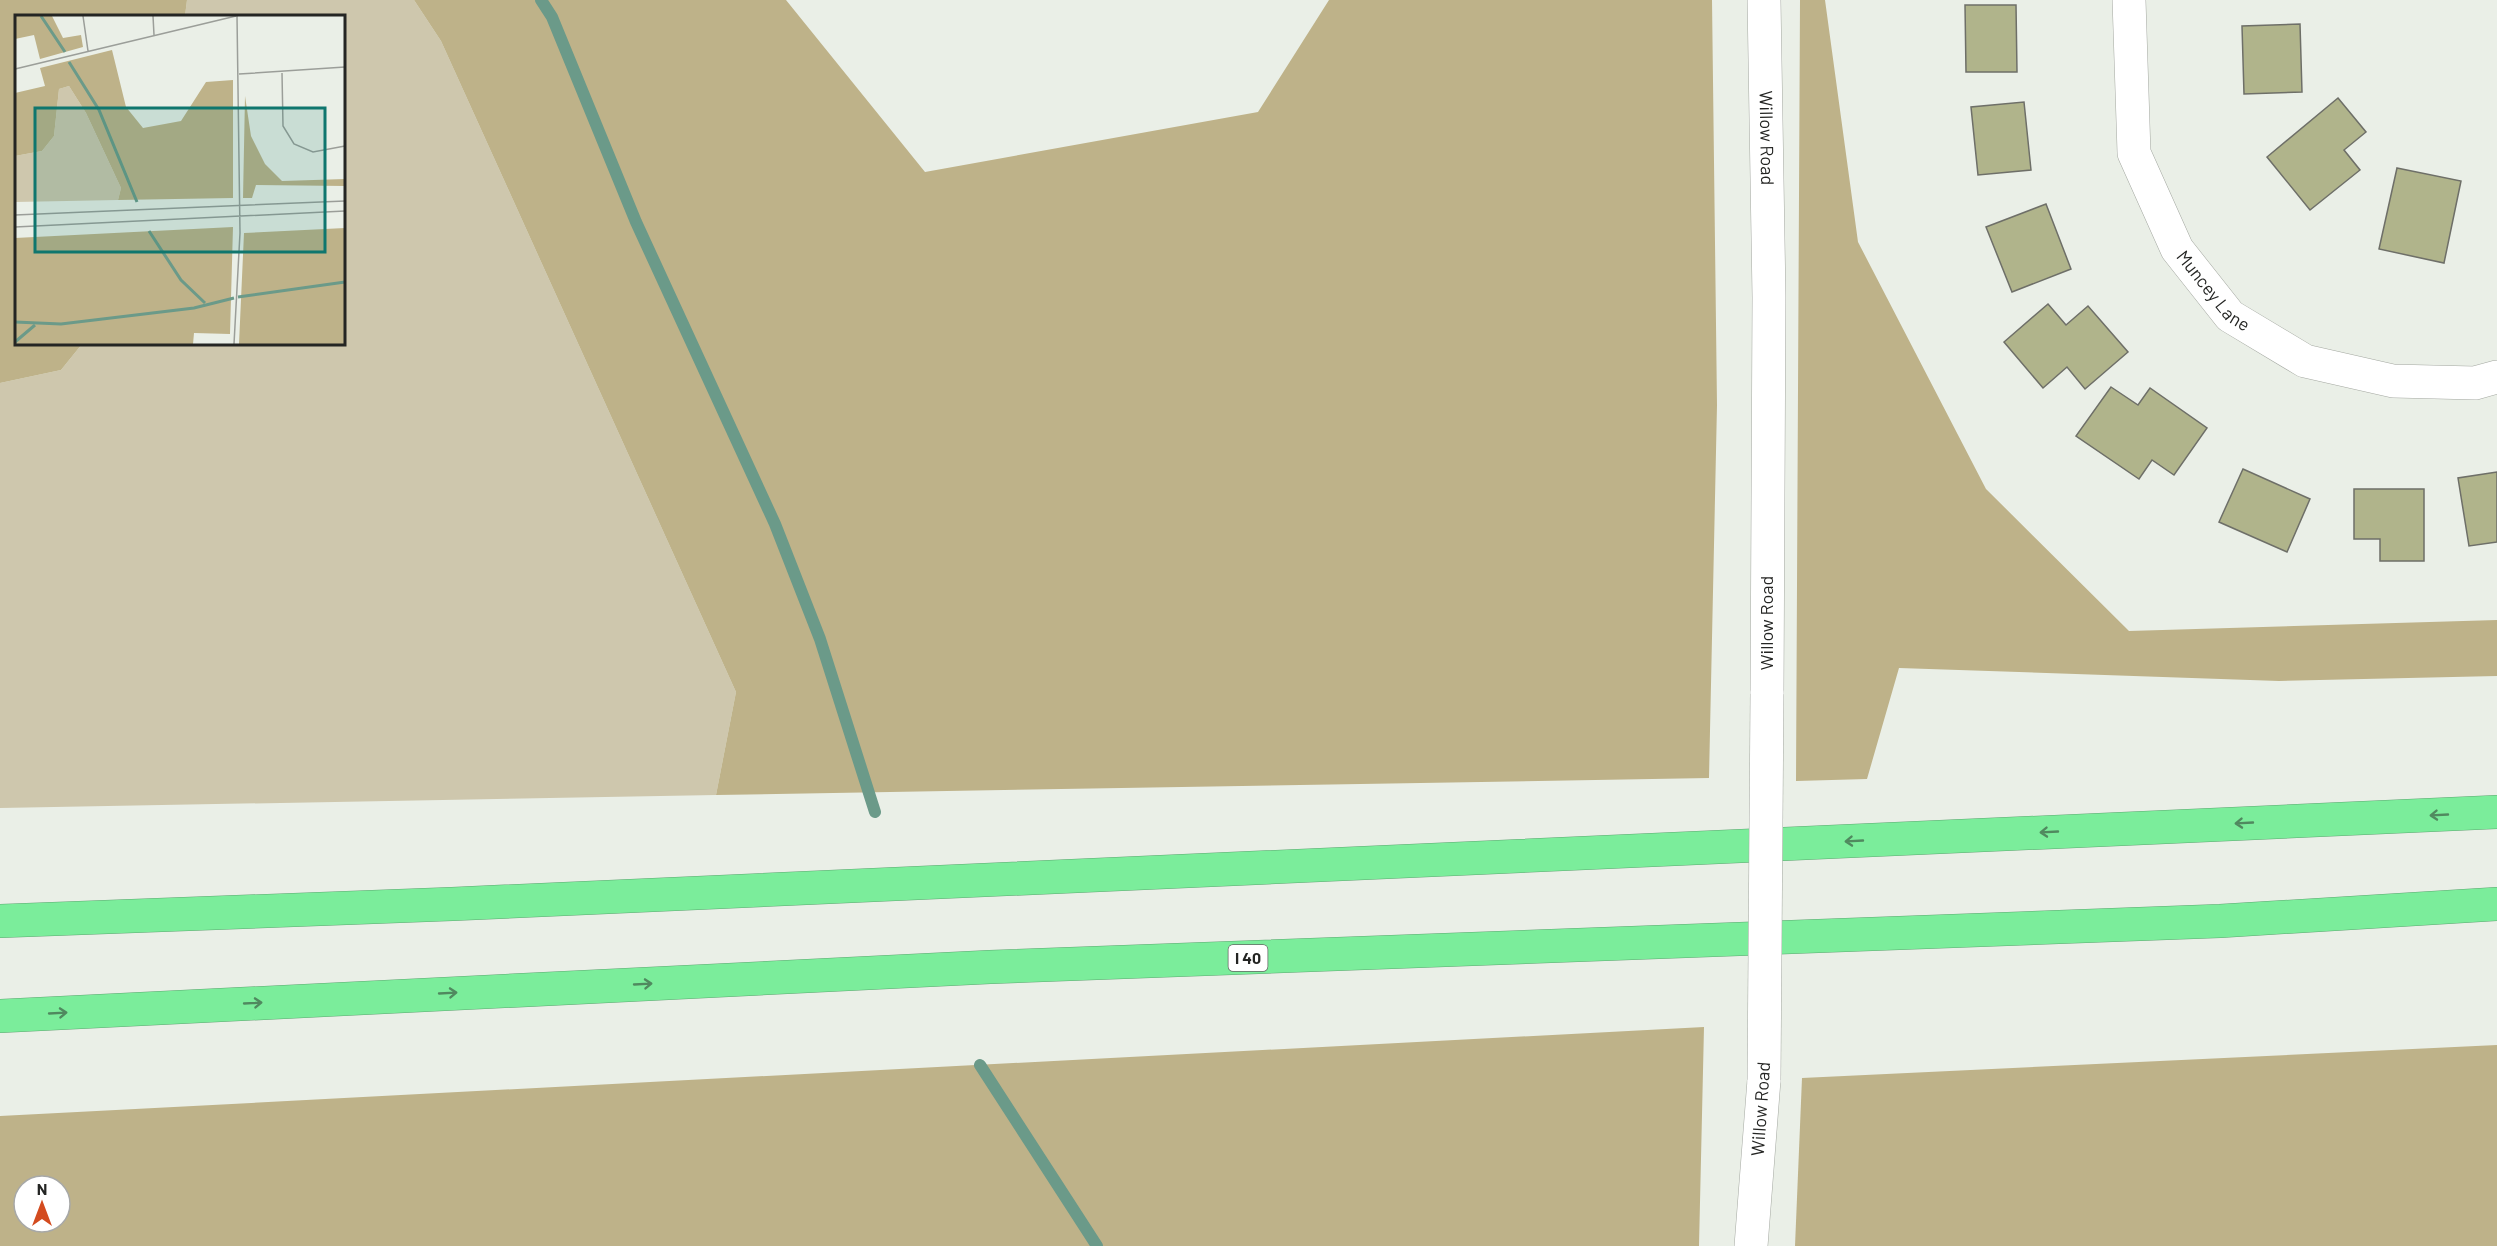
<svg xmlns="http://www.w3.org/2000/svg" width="2497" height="1246" font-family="Barlow,sans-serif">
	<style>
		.green { fill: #cec7ad }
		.forest { fill: #beb289; fill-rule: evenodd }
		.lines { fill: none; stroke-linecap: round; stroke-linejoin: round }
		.stream { stroke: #6b9a89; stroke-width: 12 }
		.building { fill: #b0b48b; stroke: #6e6f68; stroke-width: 1.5 }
		.minor-casing { stroke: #a4a8a1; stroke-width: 34 }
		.tertiary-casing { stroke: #a4a8a1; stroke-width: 34 }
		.motorway-casing { stroke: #5da771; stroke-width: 34 }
		.minor { stroke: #fff; stroke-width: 33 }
		.tertiary { stroke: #fff; stroke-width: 33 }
		.motorway { stroke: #7bed9b; stroke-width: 33 }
		.tertiary-bridge-casing { stroke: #a4a8a1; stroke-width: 34; stroke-linecap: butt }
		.tertiary-bridge { stroke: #fff; stroke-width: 33 }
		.oneway { stroke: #50895f }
		.labels { text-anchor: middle; stroke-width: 4.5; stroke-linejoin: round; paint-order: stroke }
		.shield { fill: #fff; stroke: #666665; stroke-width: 1.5 }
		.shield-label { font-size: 16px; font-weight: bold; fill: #242523 }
		.street-label { font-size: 18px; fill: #242523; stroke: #fff }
		.inset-river { fill: none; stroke: #6b9a89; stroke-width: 3 }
		.inset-road { fill: none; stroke: #9b9e99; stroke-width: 1.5 }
		.view { fill: #0f766e; fill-opacity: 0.15; stroke: #0f766e; stroke-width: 3 }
		.inset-edge { fill: none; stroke: #242523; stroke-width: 3 }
	</style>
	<rect width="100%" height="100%" fill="#eaefe7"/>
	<path class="green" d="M187,0H414L441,41L736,692L716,795L0,808V383L61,370L82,344H344V16H185Z"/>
	<g class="forest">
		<path d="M0,0H187L185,16H16V344H82L61,370L0,383Z"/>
		<path d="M414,0H786L925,172L1258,112L1329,0H1712L1717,405L1709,778L716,795L736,692L441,41Z"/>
		<path d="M1800,0H1825L1858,242L1986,489L2129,631L2497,620V676L2279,681L1899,668L1867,779L1796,781Z"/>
		<path d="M1704,1027L1699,1246H0V1116ZM24,1186H60V1222H24Z"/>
		<path d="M2497,1045V1246H1795L1802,1078Z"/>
	</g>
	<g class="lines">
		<g class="stream">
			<path d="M541,0L552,17L636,222L775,524L820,639L875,812"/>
			<path d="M980,1065L1097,1246"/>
		</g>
	</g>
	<g class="building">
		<path d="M1965,5H2016L2017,72H1966Z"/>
		<path d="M2300,24L2302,92L2244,94L2242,26Z"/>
		<path d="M2338,98L2366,132L2344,150L2360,170L2310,210L2267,157Z"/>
		<path d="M2024,102L2031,170L1978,175L1971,107Z"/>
		<path d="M2397,168L2461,181L2444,263L2379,249Z"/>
		<path d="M2046,204L2071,269L2012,292L1986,227Z"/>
		<path d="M2048,304L2066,325L2088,306L2128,352L2085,389L2067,367L2043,388L2004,342Z"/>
		<path d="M2111,387L2138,405L2150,388L2207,428L2174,475L2152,460L2139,479L2076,436Z"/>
		<path d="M2243,469L2310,499L2287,552L2219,522Z"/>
		<path d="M2497,472V542L2469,546L2458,478Z"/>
		<path d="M2354,489H2424V561H2380V539H2354Z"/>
	</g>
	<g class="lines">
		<defs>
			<g id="minor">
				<path id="s1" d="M2129,0L2134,153L2177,249L2230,316L2305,361L2393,381L2475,383L2497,377"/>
			</g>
			<g id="tertiary">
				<path id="s2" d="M1764,0L1769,297L1767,694"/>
				<path d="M1751,1246L1764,1080"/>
			</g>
			<g id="motorway">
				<path d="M0,921L452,904L2497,812"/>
				<path d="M0,1016L990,967L2220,921L2497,904"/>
			</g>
		</defs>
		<use href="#minor" class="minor-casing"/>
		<use href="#tertiary" class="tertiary-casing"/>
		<use href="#motorway" class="motorway-casing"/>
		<use href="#minor" class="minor"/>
		<use href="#tertiary" class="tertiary"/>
		<use href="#motorway" class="motorway"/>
		<defs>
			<path id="tertiary-bridge" d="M1764,1080L1767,694"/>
		</defs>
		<use href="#tertiary-bridge" class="tertiary-bridge-casing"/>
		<use href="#tertiary-bridge" class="tertiary-bridge"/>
	</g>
	<defs><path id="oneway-shaft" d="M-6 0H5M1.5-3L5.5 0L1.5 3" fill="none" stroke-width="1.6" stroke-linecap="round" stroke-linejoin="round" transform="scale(1.5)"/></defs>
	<g class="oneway">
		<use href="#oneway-shaft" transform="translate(2439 815) rotate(177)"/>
		<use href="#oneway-shaft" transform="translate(2244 823) rotate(177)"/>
		<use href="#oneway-shaft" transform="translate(2049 832) rotate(177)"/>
		<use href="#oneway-shaft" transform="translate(1854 841) rotate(177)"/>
		<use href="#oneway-shaft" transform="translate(643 984) rotate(-3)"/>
		<use href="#oneway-shaft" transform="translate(448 993) rotate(-3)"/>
		<use href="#oneway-shaft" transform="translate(253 1003) rotate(-3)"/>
		<use href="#oneway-shaft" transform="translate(58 1013) rotate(-3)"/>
	</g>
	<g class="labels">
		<rect class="shield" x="1228.5" y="945" width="39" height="26" rx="4.5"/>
		<g class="shield-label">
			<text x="1248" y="964">I 40</text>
		</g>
		<g class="street-label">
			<text dy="6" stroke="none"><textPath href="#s2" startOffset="138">Willow Road</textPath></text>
			<text dy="6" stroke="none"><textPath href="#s1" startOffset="314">Muncey Lane</textPath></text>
			<text transform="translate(1767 623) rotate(-90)" y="6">Willow Road</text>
			<text transform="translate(1761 1109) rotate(-86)" y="6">Willow Road</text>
		</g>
	</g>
	<g transform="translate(15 15)">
		<rect width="330" height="330" fill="#eaefe7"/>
		<path d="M54,71L71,98L106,173L103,185L0,187V141L27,136L39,121L44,74Z" fill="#cec7ad"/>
		<path d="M0,1H37L48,23L66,20L68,32L25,44L19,20L0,24ZM97,35L111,92L128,113L166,106L191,67L218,65V183L103,185L106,173L71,98L54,71L44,74L39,121L27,136L0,141V78L30,71L25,53ZM230,81L236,121L250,149L267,166L330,164V171L241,170L237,183H228ZM218,212L215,319L179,318L178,329H0V223ZM330,213V329H224L229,218Z" fill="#beb289"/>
		<path class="inset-river" d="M26,1L50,37M54,47L84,95L122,187M134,216L166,265L190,288M223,282L330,267M0,307L46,309L179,293L219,283M0,327L20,310"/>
		<path class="inset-road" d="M68,1L73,36M138,1L139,20M0,54L221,1M267,58L268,111L279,129L298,137L330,131M224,59L330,52M0,200L330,186M0,212L330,196M219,329L225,218L222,1"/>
		<path class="view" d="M20,93H310V237H20Z"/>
		<rect width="330" height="330" class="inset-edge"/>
	</g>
	<g transform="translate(42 1204)"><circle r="28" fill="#ffffff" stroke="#a7a8a7" stroke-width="1.5"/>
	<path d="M0-4.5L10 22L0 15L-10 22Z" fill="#d34b1f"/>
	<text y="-9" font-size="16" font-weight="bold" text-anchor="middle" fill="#242523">N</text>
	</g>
</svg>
